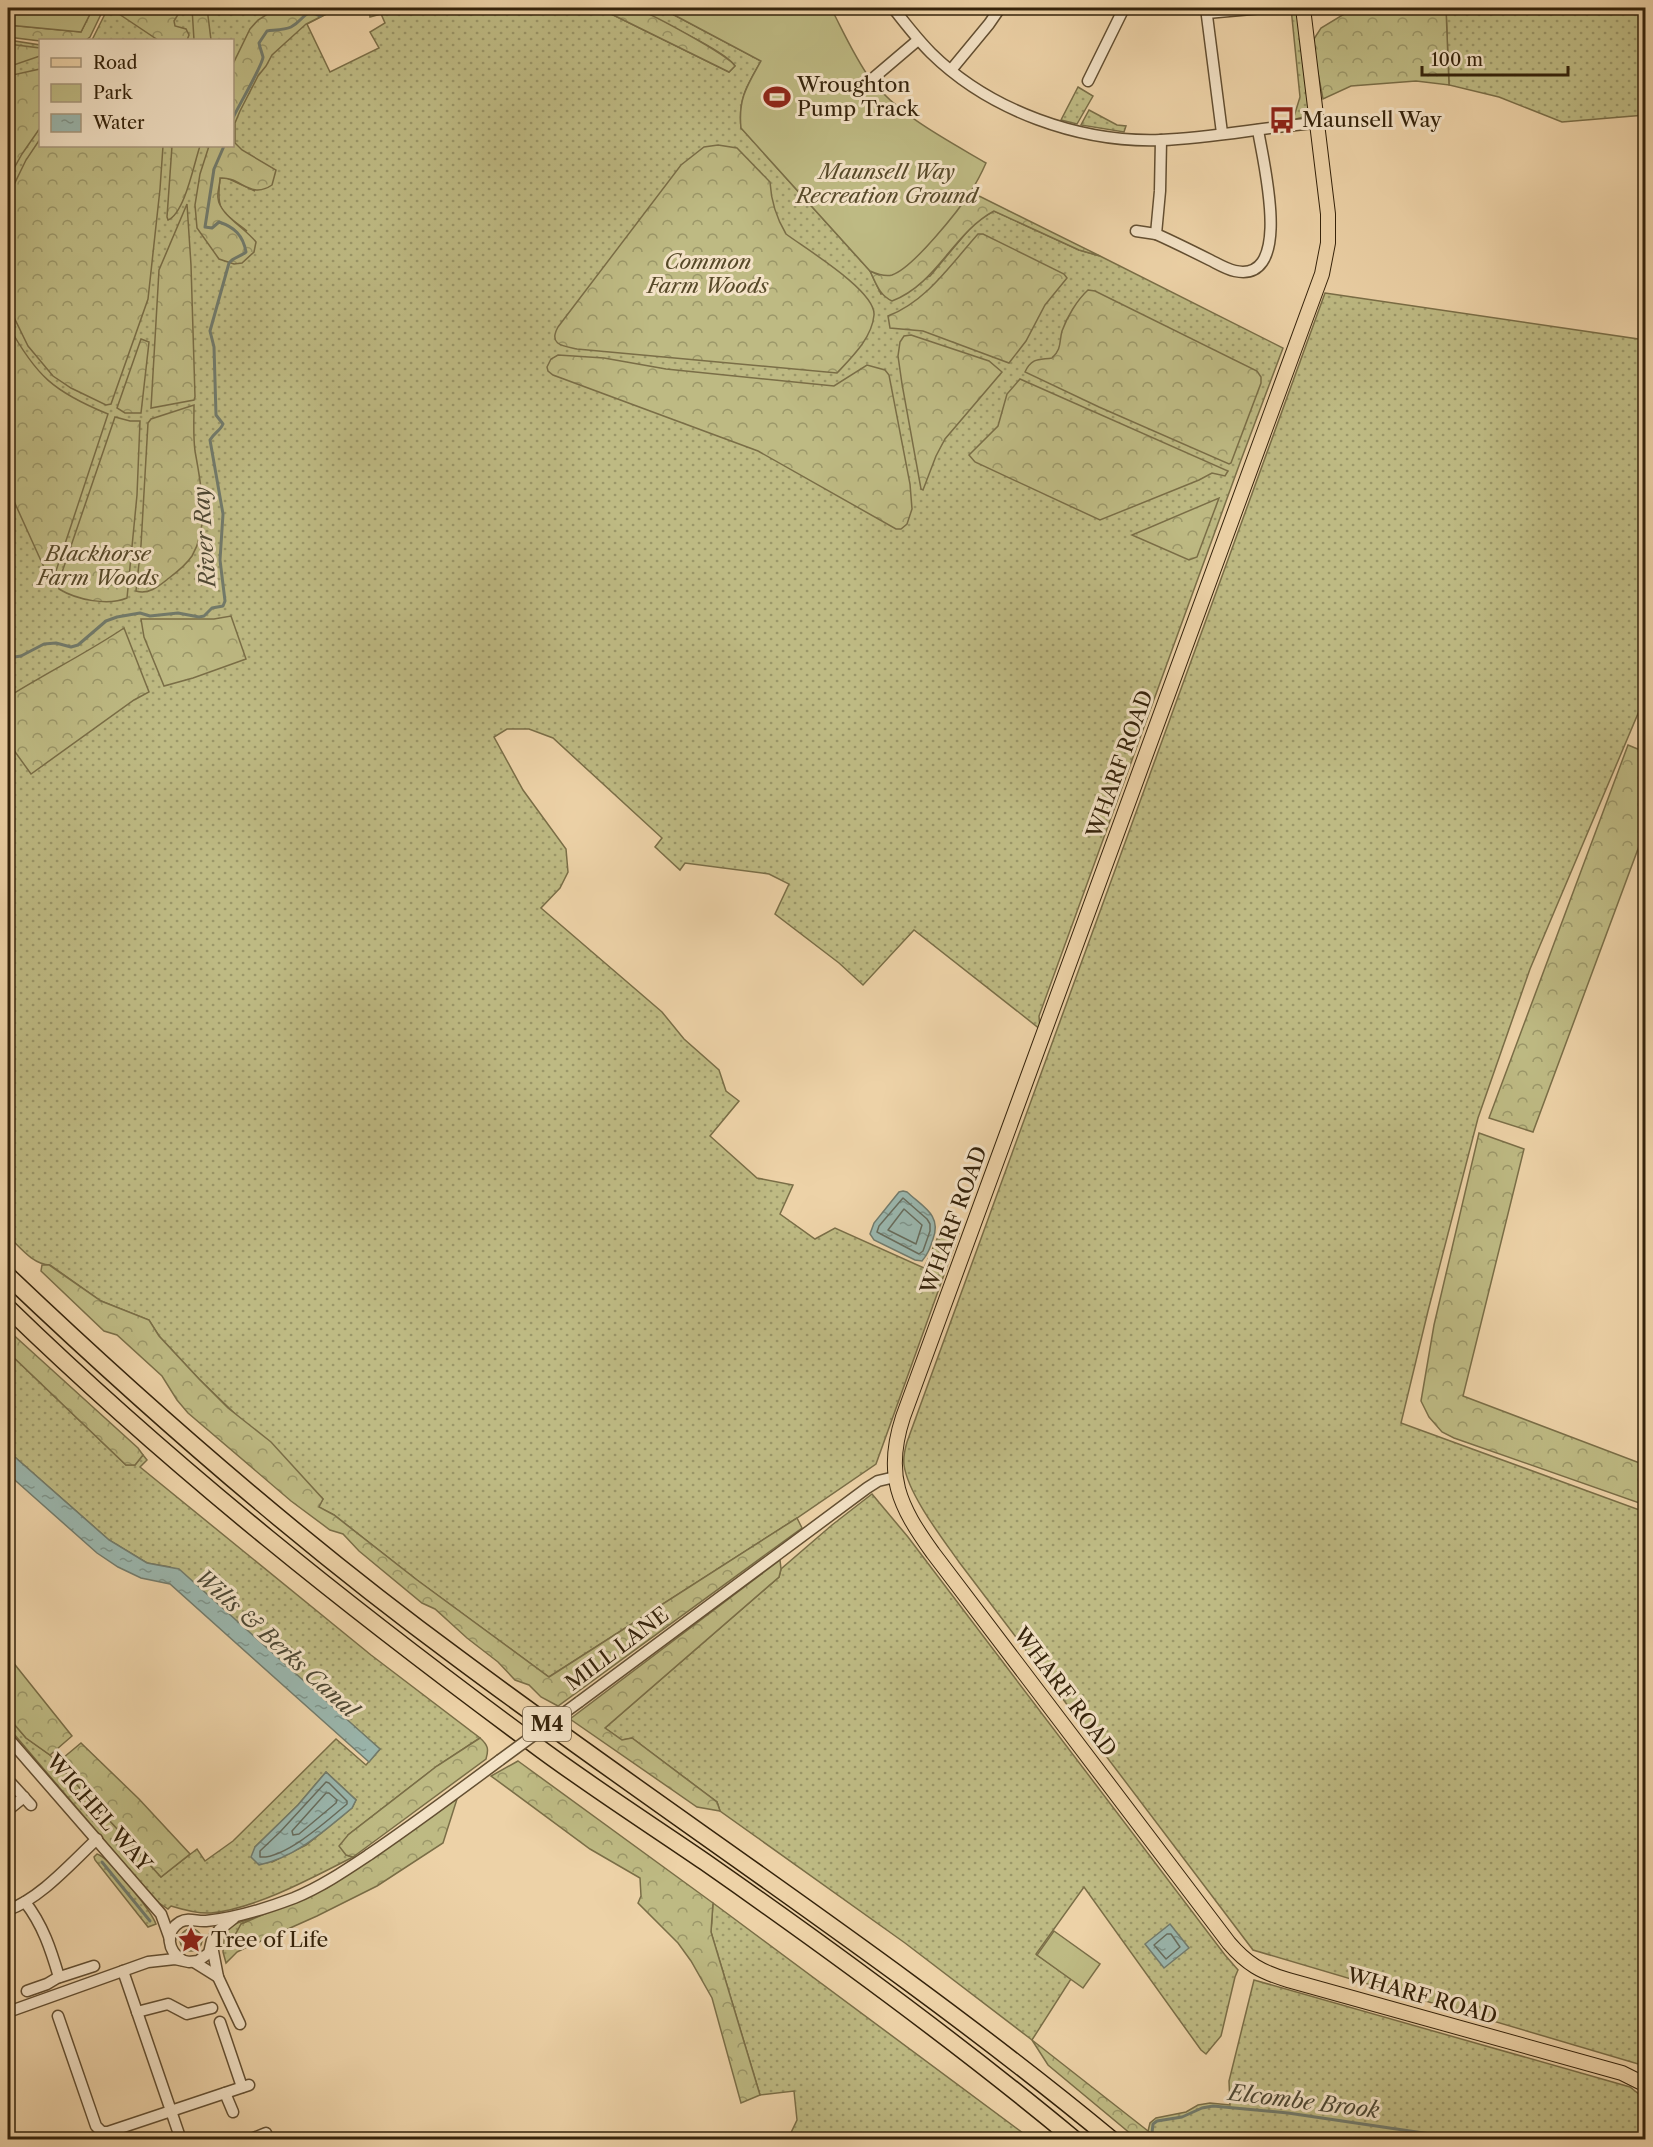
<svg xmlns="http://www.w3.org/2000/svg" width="1653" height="2147" font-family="'Libre Caslon Text',serif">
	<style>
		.grass { fill: url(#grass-dots); stroke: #7a6e47; stroke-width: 1.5; fill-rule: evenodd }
		.forest { fill: url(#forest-crowns); stroke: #7a6e47; stroke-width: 1.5 }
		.park { fill: #beba83; stroke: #7a6e47; stroke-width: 1.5 }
		.water { fill: url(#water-ripples); stroke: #727b6c; stroke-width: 1.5 }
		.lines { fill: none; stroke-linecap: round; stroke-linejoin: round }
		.shore { stroke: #686c5c; stroke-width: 1.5 }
		.stream { stroke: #727b6c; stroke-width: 3 }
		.minor-casing { stroke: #634f32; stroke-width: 13 }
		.major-casing { stroke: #35230b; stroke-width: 16 }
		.highway-casing { stroke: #35230b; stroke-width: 19 }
		.minor { stroke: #f3e2c6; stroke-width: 10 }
		.major { stroke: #edd2a7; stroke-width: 14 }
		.highway { stroke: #edd2a7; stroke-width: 16 }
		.minor-bridge-casing { stroke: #634f32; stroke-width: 13; stroke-linecap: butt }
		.minor-bridge { stroke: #f3e2c6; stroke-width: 10 }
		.labels { text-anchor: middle; stroke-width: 6; stroke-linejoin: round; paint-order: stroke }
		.shield { fill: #f3e2c6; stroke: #6e5c43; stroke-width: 1.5 }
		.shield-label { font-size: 20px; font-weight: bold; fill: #35230b }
		.poi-label { font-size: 21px; fill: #35230b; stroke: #f3e2c6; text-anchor: start }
		.park-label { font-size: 21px; font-style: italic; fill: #574929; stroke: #f3e2c6 }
		.street-label { font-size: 21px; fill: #35230b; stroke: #f3e2c6 }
		.water-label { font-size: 22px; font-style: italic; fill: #4e4834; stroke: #f3e2c6 }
	</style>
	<defs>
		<pattern id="grass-dots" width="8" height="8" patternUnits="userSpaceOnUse" patternTransform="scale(1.5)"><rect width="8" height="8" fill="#beba83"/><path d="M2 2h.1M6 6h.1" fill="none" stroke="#9b9769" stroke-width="1.8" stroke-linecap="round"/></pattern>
		<pattern id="forest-crowns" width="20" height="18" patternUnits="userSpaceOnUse" patternTransform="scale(1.5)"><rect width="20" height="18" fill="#beba83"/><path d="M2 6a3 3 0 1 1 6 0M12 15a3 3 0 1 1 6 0" fill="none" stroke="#9b9769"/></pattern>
		<pattern id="water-ripples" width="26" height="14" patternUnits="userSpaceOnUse" patternTransform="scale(1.5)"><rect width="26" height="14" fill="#9ab6ad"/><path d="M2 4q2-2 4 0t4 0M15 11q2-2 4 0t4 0" fill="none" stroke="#7e948b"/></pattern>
	</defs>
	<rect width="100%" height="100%" fill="#edd2a7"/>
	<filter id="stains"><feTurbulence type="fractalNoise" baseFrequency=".00333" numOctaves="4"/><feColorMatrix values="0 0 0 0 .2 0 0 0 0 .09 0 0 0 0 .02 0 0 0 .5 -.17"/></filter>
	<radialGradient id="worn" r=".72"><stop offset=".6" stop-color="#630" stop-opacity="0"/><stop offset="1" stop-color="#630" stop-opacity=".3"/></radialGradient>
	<g class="grass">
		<path d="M108,8H338L307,24L330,72L379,48L370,32L385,23L381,14L370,17L369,9L367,8H599L729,72L735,66C726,51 654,18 634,8H661L761,61C747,86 738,98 741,128L870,271L881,294L930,276L971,227L981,218L994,211L1079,250L1100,256L1283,348L1241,460L1039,1016L1040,1029L914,930L863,985L839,963L775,914L789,884L769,874L685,863L680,870L655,847L662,838L553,738L529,729H507L494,737L523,790L566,849L568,872L560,888L541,908L662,1012L684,1039L719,1070L726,1091L739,1101L710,1136L757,1178L793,1185L780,1214L815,1239L835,1228L924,1268L942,1228L959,1233L876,1464L797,1518L549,1677L417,1580L334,1515L318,1507L323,1499L199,1379L159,1336L149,1320L101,1301L50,1265C33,1265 19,1246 8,1236V40L40,45V146H232V40H92ZM221,152L255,191L227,178H220C216,212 221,211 247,231L205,220Z"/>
		<path d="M1291,8H1297L1309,111L1303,117L1293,120L1300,97Z"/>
		<path d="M1446,8H1645V115L1562,122L1499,97L1449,85Z"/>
		<path d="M1078,87L1093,96L1077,124L1061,120Z"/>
		<path d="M1089,110L1117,125L1126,126L1124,132L1081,125Z"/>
		<path d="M1325,293L1645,340V697L1530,969L1478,1118L1428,1311L1401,1423L1645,1512V2066L1253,1950L959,1562C942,1538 908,1494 904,1465C903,1457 905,1449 907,1442Z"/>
		<path d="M8,1352L126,1465H135L143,1455L147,1460L140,1467L371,1655L480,1738L437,1766L348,1835L346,1855L353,1857C314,1877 255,1909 211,1913C198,1914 184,1910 171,1906L168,1909L159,1903L138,1880L8,1727V1717L26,1738L50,1755L161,1877L197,1849L205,1861L233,1841L336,1739L366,1765L380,1749L170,1567L147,1563L109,1540L8,1451ZM326,1772L356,1800L352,1808L306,1845L272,1862L255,1847L298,1805Z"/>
		<path d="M872,1494L908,1537L1225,1955L1238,1970L1235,1977L1221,2036L1206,2054L1201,2050L1084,1887L1036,1954L1071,1979L1032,2040L905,1943L720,1811L717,1802L632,1738L622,1740L605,1728L779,1577L781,1569L832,1525Z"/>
		<path d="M97,1854C109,1857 151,1911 156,1924L148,1927L95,1860L94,1857Z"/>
		<path d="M713,1903L1031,2139H788L797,2120L794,2091L760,2095L711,1932Z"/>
		<path d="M261,1916L241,1924L235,1943L243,1949L237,1952L226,1963L223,1952L225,1930L237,1923Z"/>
		<circle cx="191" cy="1940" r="11"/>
		<path d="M1254,1980L1630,2087L1645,2099V2139L1157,2140L1148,2131L1150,2123L1156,2118L1186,2112L1198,2105L1210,2103L1230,2105L1229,2081Z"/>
	</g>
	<g class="forest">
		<path d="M93,8H104L90,37L86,40L40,41L8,37V25L81,32Z"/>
		<path d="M115,8H182L174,21L175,26L186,29L189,35L187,40H158L119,14Z"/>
		<path d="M192,8H207L211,40H194Z"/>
		<path d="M277,8H338L306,24L272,55L266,66L258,76L240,111L235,123V143L242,150L276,170L272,185C250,200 240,176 220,178C220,185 217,192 218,198C219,214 245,228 256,242L254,252L242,263L234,264L219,259L197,228L195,205L200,174L209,146H232L233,64L250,29L258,20Z"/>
		<path d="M599,8C610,7 622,6 632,8C645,9 729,56 735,66L729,72Z"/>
		<path d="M1354,8H1446L1449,85L1416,81L1351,86L1323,99L1312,42L1321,28Z"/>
		<path d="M8,44L40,48V56L8,67Z"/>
		<path d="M40,69V128L22,154L8,179V76Z"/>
		<path d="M40,139V146H163L160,189L148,299L111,404L106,405L71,388L53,376L28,346L8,305V197L26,160Z"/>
		<path d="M718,145L737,148L770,182C771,200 777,219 786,234C806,249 876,291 874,315C872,338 852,357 837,373L577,349C563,346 548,345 558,327L681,165L704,147Z"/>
		<path d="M172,146H200C194,163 185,213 168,220L167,217Z"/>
		<path d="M971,192L1100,256L1079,250L994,211C953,233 937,284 892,301C879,295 876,283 870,271L879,275L925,248Z"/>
		<path d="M187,204L191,265L195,397L194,400L151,408L159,270Z"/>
		<path d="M978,234H983L1064,274L1067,278L1045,305L1026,341L1009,363L923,331L890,328L888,316C927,301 951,264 978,234Z"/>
		<path d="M1088,290L1095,291L1257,371L1261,377V383L1231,463L1229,464L1099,407L1025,372C1032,357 1040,360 1052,358C1062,349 1059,342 1062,331C1067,317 1077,300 1088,290Z"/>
		<path d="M8,325C36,376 54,392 108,414L54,577L47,574L8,488Z"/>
		<path d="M911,335L989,361L1002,372L945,439L936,456L923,490L921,489L902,384L898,356L900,342L904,336Z"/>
		<path d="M141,339L149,342L141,413H125L117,408Z"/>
		<path d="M558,355L604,358L666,369L834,386L867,365L885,370L889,375L910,484L912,509L907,524L901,529H896L758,451L553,375L548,371L547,367L551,359Z"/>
		<path d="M1020,379L1228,471L1225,476L1212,473L1199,480L1100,520L975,462L969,455L998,426L1007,394Z"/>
		<path d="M194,405C194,420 193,436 195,451C201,485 210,525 192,556C186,565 177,572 169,578C159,586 149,595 136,591L141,545L148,423L151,419Z"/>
		<path d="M115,417L130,421H140L137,495L127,598C108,606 77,600 59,589L58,584Z"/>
		<path d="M1219,498L1197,557L1189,560L1132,535Z"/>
		<path d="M231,616L246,659L193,678L164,686L144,637L141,619H214Z"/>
		<path d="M124,628L149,692L134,700L31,774L8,742V697C46,673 87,653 124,628Z"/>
		<path d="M1628,745L1645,752V830L1533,1132L1489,1118Z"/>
		<path d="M1479,1133L1524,1149L1463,1396L1645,1465V1505L1454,1438L1442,1432L1429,1417L1421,1401L1434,1325Z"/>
		<path d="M42,1265H49L101,1301L149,1320L159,1336L199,1379L228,1408L271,1442L323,1499L319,1507L334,1515L417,1580L549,1677L797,1518L802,1528L558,1706L541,1697L529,1685L515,1680L498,1662L467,1638L435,1609L422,1603L359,1551L343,1534L330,1530L291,1501L188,1413L177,1400L162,1376L117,1335L104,1331L41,1271Z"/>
		<path d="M8,1330L138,1448L143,1455L135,1465H126L8,1352Z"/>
		<path d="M780,1560L781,1569L779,1577L605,1728L622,1740L632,1738L717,1802L720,1811L697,1807L570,1719Z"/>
		<path d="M8,1656L72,1736L50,1755L26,1738L8,1717Z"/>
		<path d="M480,1738C488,1745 489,1749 486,1759L368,1846L353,1857L346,1855L339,1846L348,1835L437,1766Z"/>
		<path d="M81,1743L139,1799L190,1854L161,1877L57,1763Z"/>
		<path d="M518,1761L713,1903L711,1932L760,2095L741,2103L712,1998L691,1961L678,1943L638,1903L641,1896L640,1878L590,1849L491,1776Z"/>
		<path d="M457,1799L443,1843L377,1886L317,1916L243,1949L235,1943L234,1937L241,1924L327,1888Z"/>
		<path d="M1032,2040L1148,2131L1157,2139H1137L1048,2065Z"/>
	</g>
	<g class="park">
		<path d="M8,8H93L81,32L8,25Z"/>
		<path d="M661,8H831C843,31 855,58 871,80C900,116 947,140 986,163C982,172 977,182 971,191C959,210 913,268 892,275C885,277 877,274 870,271L741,128C738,99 747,86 761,61Z"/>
		<path d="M1054,1931L1100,1964L1083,1988L1037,1955Z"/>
	</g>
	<g class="water">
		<path d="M903,1191L907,1192C923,1207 942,1215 933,1239C930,1248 928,1254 922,1261L915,1260L874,1240L870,1234L874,1223L899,1192Z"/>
		<path d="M8,1451L109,1540L147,1563L179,1569L380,1749L369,1762L170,1584L141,1578L118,1567L97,1553L8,1474Z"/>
		<path d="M326,1772L356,1800L352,1808C324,1831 296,1857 259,1865L251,1857L255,1847L298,1805Z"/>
		<path d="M1170,1924L1189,1948L1164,1968L1145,1944Z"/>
	</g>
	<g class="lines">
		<g class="shore">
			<path d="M903,1198L927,1219L930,1224V1231L923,1251L919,1254L877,1232L879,1226Z"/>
			<path d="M904,1209L922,1225L916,1244L888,1230Z"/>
			<path d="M326,1782L329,1783L347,1801V1804C328,1820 285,1859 260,1857V1851L280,1832Z"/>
			<path d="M326,1793H329L337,1800L336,1803L299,1834L293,1835L292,1831Z"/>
			<path d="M1167,1934H1171L1180,1947L1166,1959L1154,1945Z"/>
		</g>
		<g class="stream">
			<path d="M232,120C237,108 263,65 263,57C262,53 260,48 259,43L267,31C275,30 285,30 291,27C305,20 303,8 320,16L328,8"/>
			<path d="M8,658L21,656L44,644L56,643L71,647L78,645L106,621L117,617L140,613L150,616L178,613L199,617L204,616L212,608L223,606L225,601L220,560L223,514L210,440C214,433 220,431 223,424L216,415L214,347L210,331L229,263C233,257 240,257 246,252C243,235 234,227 219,222L212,228L205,227L214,169L224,146"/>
			<path d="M102,1862L150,1921"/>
			<path d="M1144,2140L1152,2133L1153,2124L1157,2121L1182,2117L1202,2108L1213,2106L1288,2113L1471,2140"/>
		</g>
		<defs>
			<g id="minor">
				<path d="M893,8C905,23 917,39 931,53C990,111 1080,143 1161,140C1213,138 1264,127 1316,123"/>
				<path d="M1206,8L1222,133"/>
				<path d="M1207,13L1263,8"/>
				<path d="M951,70L989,24L1000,8"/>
				<path d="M871,80L918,40"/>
				<path d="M1088,81L1124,8"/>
				<path d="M1161,140L1160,191L1156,234C1174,242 1192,251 1210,260C1218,264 1226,269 1235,271C1295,284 1262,157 1258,130"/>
				<path d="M1136,231L1156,234"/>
				<path d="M579,1702L867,1488L878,1481L895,1477"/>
				<path d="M8,1738L161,1914L170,1939"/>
				<path d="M11,1783L31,1805"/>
				<path d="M8,1810L24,1797"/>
				<path d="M25,1902C43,1925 51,1950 59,1977"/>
				<path d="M8,1910C41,1898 71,1863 97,1839"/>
				<path d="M212,1946L218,1977L240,2024"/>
				<path d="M182,1960C168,1951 164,1932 180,1922C189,1917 197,1922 206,1921C237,1918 265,1909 294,1898C321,1887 346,1870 370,1854C414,1824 457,1792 500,1760"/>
				<path d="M194,1962L218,1977"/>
				<path d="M123,1971L181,2140"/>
				<path d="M27,1991L47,1984L57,1978L94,1966"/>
				<path d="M8,2012L148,1962L175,1959L189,1962L198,1961L209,1953L212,1940L219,1930L234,1918"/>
				<path d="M137,2012L168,2004L187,2014L212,2008"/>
				<path d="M58,2016L96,2126L102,2132H108L249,2085"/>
				<path d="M220,2022L242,2087"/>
				<path d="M225,2093L233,2112"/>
				<path d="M249,2140L266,2133"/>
			</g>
			<path id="major" d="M1303,8L1328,214V243L1322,274L903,1417C884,1475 899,1506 933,1553L1229,1943C1247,1964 1261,1972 1288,1980L1622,2073L1646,2085"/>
			<g id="highway">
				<path d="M8,1276C151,1412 300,1542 459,1659C676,1821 903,1967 1112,2140"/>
				<path d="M8,1308C174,1469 356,1613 542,1750C595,1789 651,1825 705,1862C831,1950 956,2041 1075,2140"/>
			</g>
		</defs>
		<use href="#minor" class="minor-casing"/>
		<use href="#major" class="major-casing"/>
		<use href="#highway" class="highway-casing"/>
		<use href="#minor" class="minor"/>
		<use href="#major" class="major"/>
		<use href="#highway" class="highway"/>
		<defs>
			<path id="minor-bridge" d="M500,1760L579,1702"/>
		</defs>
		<use href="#minor-bridge" class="minor-bridge-casing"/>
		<use href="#minor-bridge" class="minor-bridge"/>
	</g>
	<defs>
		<symbol id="stadium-bare" viewBox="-9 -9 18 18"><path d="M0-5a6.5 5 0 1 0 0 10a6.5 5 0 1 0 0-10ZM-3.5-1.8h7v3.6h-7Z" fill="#8f2418" stroke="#f3e2c6" stroke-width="2.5" paint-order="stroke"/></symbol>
		<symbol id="bus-bare" viewBox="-9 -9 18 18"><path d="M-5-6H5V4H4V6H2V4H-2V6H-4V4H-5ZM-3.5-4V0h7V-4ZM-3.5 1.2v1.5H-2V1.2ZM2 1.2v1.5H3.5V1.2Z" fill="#8f2418" stroke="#f3e2c6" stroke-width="2.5" paint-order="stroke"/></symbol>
		<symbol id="sight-bare" viewBox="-9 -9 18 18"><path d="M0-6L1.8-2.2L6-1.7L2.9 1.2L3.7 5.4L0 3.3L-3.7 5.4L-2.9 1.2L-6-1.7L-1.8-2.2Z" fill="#8f2418" stroke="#f3e2c6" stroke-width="2.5" paint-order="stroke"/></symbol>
	</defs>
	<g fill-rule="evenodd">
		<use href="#stadium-bare" x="758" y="78" width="38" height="38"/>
		<use href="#bus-bare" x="1263" y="101" width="38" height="38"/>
		<use href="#sight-bare" x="172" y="1921" width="38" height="38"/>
	</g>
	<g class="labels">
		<rect class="shield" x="523" y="1707" width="48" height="34" rx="4.5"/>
		<g class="shield-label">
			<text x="547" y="1731">M4</text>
		</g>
		<g class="poi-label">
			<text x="797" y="92">Wroughton<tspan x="797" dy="24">Pump Track</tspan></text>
			<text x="1302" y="127">Maunsell Way</text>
			<text x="211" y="1947">Tree of Life</text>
		</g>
		<g class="park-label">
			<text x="887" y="179">Maunsell Way<tspan x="887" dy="24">Recreation Ground</tspan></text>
			<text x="708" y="269">Common<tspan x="708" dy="24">Farm Woods</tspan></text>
			<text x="98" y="561">Blackhorse<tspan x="98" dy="24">Farm Woods</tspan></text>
		</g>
		<g class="street-label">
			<text transform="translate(1120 764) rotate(-70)" y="7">WHARF ROAD</text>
			<text transform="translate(954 1220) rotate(-70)" y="7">WHARF ROAD</text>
			<text transform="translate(617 1649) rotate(-37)" y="7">MILL LANE</text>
			<text transform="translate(1065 1692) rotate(53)" y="7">WHARF ROAD</text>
			<text transform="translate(99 1813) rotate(49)" y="7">WICHEL WAY</text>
			<text transform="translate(1422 1996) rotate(16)" y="7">WHARF ROAD</text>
		</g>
		<g class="water-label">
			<text transform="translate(204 537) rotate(-94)" y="8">River Ray</text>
			<text transform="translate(277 1643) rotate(42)" y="8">Wilts &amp; Berks Canal</text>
			<text transform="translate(1304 2101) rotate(7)" y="8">Elcombe Brook</text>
		</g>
	</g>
	<rect width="1653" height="2147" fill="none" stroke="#edd2a7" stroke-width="30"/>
	<rect x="9" y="9" width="1635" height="2129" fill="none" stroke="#35230b" stroke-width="3"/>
	<rect x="15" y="15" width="1623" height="2117" fill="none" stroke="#35230b" stroke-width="1.5"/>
	<rect x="39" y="39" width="195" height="108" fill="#f3e2c6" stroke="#a7967b" stroke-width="1.5"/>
	<rect x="51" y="58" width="30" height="9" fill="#edd2a7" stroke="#a7967b" stroke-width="1.5"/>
	<text x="93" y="69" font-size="18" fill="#35230b">Road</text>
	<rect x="51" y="84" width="30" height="18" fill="#beba83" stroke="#a7967b" stroke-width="1.5"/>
	<text x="93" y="99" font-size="18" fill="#35230b">Park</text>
	<rect x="51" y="114" width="30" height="18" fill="url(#water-ripples)" stroke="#a7967b" stroke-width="1.5"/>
	<text x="93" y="129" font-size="18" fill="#35230b">Water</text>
	<path d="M1422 66v9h146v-9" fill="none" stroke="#35230b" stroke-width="3"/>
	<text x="1431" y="66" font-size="18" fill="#35230b" stroke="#f3e2c6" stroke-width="4.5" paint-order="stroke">100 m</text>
	<rect width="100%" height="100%" filter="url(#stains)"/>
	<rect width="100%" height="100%" fill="url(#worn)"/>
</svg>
